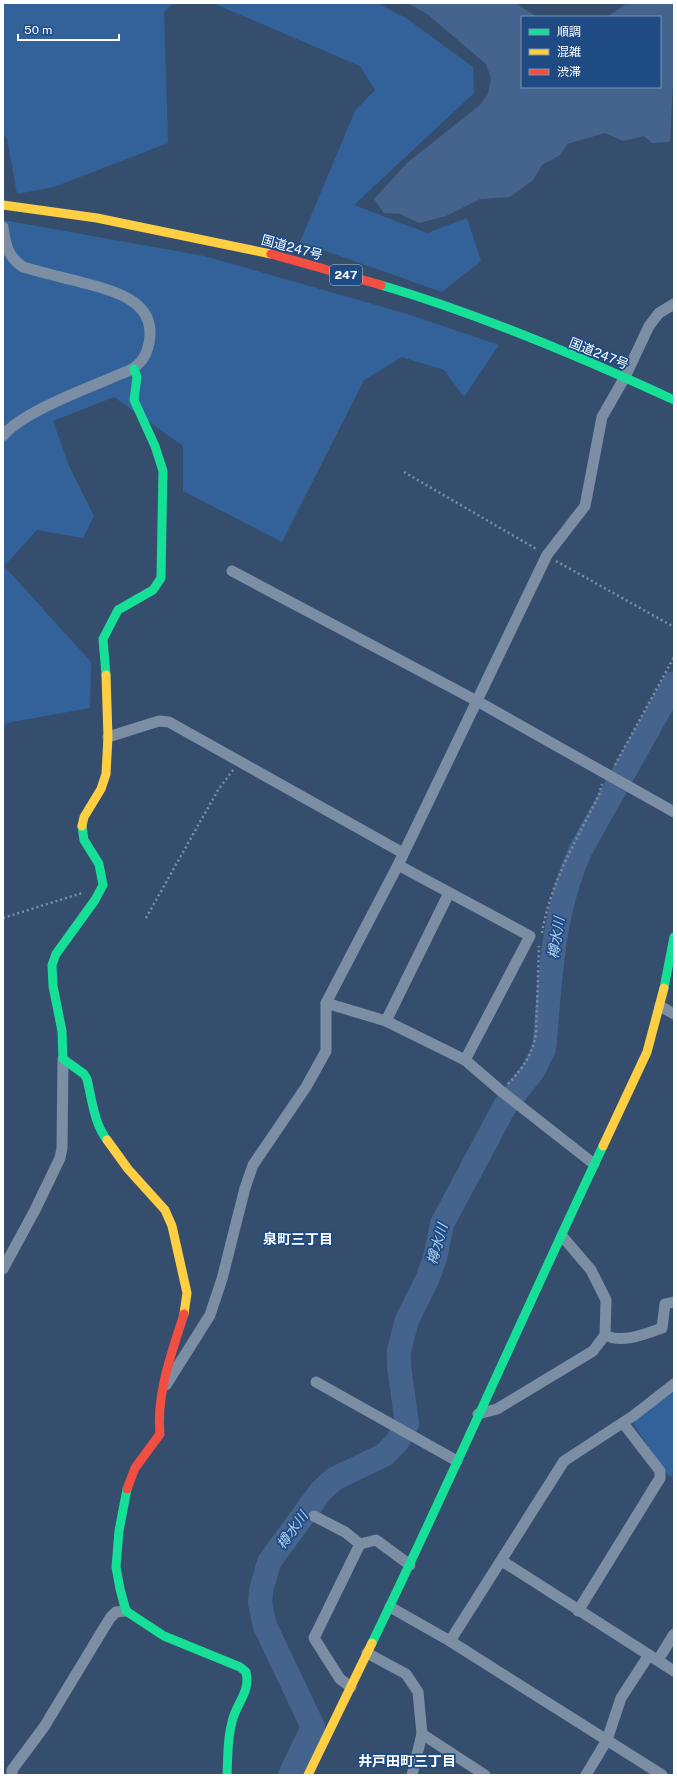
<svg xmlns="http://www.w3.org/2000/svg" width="677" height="1778" font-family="'Public Sans','Noto Sans JP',sans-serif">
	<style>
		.green { fill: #33629a }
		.water { fill: #45648d }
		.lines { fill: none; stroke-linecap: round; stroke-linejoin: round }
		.river { stroke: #45648d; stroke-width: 24 }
		.path { stroke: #7c8ea3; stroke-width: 2.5; stroke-dasharray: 2 3; stroke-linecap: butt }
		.street { stroke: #7c8ea3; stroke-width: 11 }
		.fast { stroke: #16e098; stroke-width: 9 }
		.slow { stroke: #ffcf43; stroke-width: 9 }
		.jam { stroke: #f24e42; stroke-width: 9 }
		.labels { text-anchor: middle; stroke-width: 3.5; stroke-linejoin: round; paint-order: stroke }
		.shield { fill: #1f4b84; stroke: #bcc9da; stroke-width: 1 }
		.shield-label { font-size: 12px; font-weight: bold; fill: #fff }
		.street-label { font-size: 13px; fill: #fff; stroke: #1f4b84 }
		.water-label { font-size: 14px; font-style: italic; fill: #b2cff1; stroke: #1f4b84 }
		.neighbourhood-label { font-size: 14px; font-weight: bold; fill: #fff; stroke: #1f4b84 }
	</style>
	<rect width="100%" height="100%" fill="#364e6d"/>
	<g class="green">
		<path d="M3,3H173L164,12L168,143L54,187L17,194L7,138L3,134Z"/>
		<path d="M213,3H377L406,18L473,67L474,93L354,205L427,233L467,218L481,261L442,292L300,242L355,111L375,90L360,66Z"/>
		<path d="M3,220L204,256L404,313L499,345L464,397L444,370L402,357L364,380L282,542L183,491V446L114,397L53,421L69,466L94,516L83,538L37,530L4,566L91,662L90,708L6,723L3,731Z"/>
		<path d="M671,1393L674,1394V1478L668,1475L634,1425V1422Z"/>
	</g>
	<path class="water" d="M407,3H515L537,17H522V87H660V17H607L628,3H674V63L670,142L652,143L644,136L623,141L605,133L567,144L560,155L542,165L533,180L510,197L480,199L446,216L419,223L400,214L384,213L374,199L407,163L480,105L488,94L491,78L486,64L427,14Z"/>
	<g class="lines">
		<path class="river" d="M290,1775L313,1727L265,1626L260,1603L261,1591L269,1562L321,1491L334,1479L384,1455L397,1442L407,1424L399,1366V1351L407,1320L427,1280L435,1258L442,1224L505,1106L533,1071L544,1049C551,978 551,917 580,851L674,683"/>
		<g class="path">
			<path d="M404,472L538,550"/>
			<path d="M556,561L674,627"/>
			<path d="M615,765L674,657"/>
			<path d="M3,918L82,893"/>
			<path d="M146,918L218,790L233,770"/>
			<path d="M542,933C550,883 577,839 599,795L602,784"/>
			<path d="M508,1084C523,1068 532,1055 536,1034L539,946"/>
		</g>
		<g class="street">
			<path d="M3,227C5,244 8,257 23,267C41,272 59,277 77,281C108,290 158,298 149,343C146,359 138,368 123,373C93,386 21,412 3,436"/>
			<path d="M232,571L477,701L674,812"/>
			<path d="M108,737L159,721L169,722L403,853"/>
			<path d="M398,865L530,936L465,1060"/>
			<path d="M326,1003L386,1021L465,1060L501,1091L594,1164"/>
			<path d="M660,1006L674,1014"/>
			<path d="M386,1021L449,893"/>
			<path d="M3,1269L35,1210L60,1158L62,1148L63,1059"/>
			<path d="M605,1335C622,1344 645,1334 662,1328L665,1304L674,1302"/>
			<path d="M316,1382L457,1461"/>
			<path d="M166,1385L210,1315L222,1279L245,1188L253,1165L306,1087L326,1051V1003L398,865L547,555L585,506L602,417L625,377L649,326L659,313L674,304"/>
			<path d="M478,1414L497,1409L593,1351L605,1335L606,1300L591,1270L562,1236"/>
			<path d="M314,1516L345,1532L360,1544"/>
			<path d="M502,1561L674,1671"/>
			<path d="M390,1607L450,1641L662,1775"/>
			<path d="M578,1611L660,1478V1471L623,1423"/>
			<path d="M450,1641L564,1461L633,1416L674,1384"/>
			<path d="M367,1653L406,1674L418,1692L422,1734L412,1775"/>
			<path d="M658,1660L674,1634"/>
			<path d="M351,1687L340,1679L314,1638L360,1544L376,1540L410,1565"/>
			<path d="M422,1734L485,1775"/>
			<path d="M12,1775V1770L44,1727L110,1618L116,1612L126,1611"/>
			<path d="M586,1775L607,1740L621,1698L649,1655"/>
		</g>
		<g class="fast">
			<path d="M381,285C482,315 579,356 674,400"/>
			<path d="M106,675L103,639L118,610L153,590L161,578L163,471L155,446L134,400L137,377L134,369"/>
			<path d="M82,826L84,840L99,864L103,885L95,900L56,954L52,965L53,986L62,1031L63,1059L84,1074L87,1079C92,1100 94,1123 107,1140"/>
			<path d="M664,988L674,937"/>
			<path d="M127,1489L119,1531L116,1567L120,1589L126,1611L164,1636L240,1667L246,1672C251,1692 236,1703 232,1722C227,1739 228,1757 227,1775"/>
			<path d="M372,1643C452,1478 525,1311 603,1146"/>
		</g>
		<g class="slow">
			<path d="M3,205L97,218L271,254"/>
			<path d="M82,826L84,817L101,789L106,774L108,737L106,675"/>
			<path d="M107,1140L128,1169L165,1210L172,1226L187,1293L184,1314"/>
			<path d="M603,1146L647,1052L664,988"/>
			<path d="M308,1775L372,1643"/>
		</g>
		<g class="jam">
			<path d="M271,254L381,285"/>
			<path d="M127,1489L135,1468L160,1434C156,1394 172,1352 184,1314"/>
		</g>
	</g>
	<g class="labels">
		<rect class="shield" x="330" y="265" width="32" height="20" rx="3"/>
		<g class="shield-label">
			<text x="346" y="279">247</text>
		</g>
		<g class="street-label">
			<text transform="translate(292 247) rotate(15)" y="5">国道247号</text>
			<text transform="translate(599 353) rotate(22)" y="5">国道247号</text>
		</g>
		<g class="water-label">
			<text transform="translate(556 938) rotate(-81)" y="5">樽水川</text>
			<text transform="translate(437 1244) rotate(-74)" y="5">樽水川</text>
			<text transform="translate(292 1530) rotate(-54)" y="5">樽水川</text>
		</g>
		<g class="neighbourhood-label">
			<text x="298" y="1244">泉町三丁目</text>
			<text x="407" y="1766">井戸田町三丁目</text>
		</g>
	</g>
	<rect width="677" height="1778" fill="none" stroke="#ffffff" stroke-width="8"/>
	<rect x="521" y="16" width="140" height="72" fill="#1f4b84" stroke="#7993b5"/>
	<rect x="529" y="29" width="20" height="6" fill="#16e098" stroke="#7993b5"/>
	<text x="557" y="36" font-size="12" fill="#ffffff">順調</text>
	<rect x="529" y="49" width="20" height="6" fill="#ffcf43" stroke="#7993b5"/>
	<text x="557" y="56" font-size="12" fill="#ffffff">混雑</text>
	<rect x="529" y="69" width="20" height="6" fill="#f24e42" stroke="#7993b5"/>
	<text x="557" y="76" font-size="12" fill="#ffffff">渋滞</text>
	<path d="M18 34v6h101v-6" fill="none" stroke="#ffffff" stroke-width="2"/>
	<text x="24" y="34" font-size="12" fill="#ffffff" stroke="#1f4b84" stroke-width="3" paint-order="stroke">50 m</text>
</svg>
